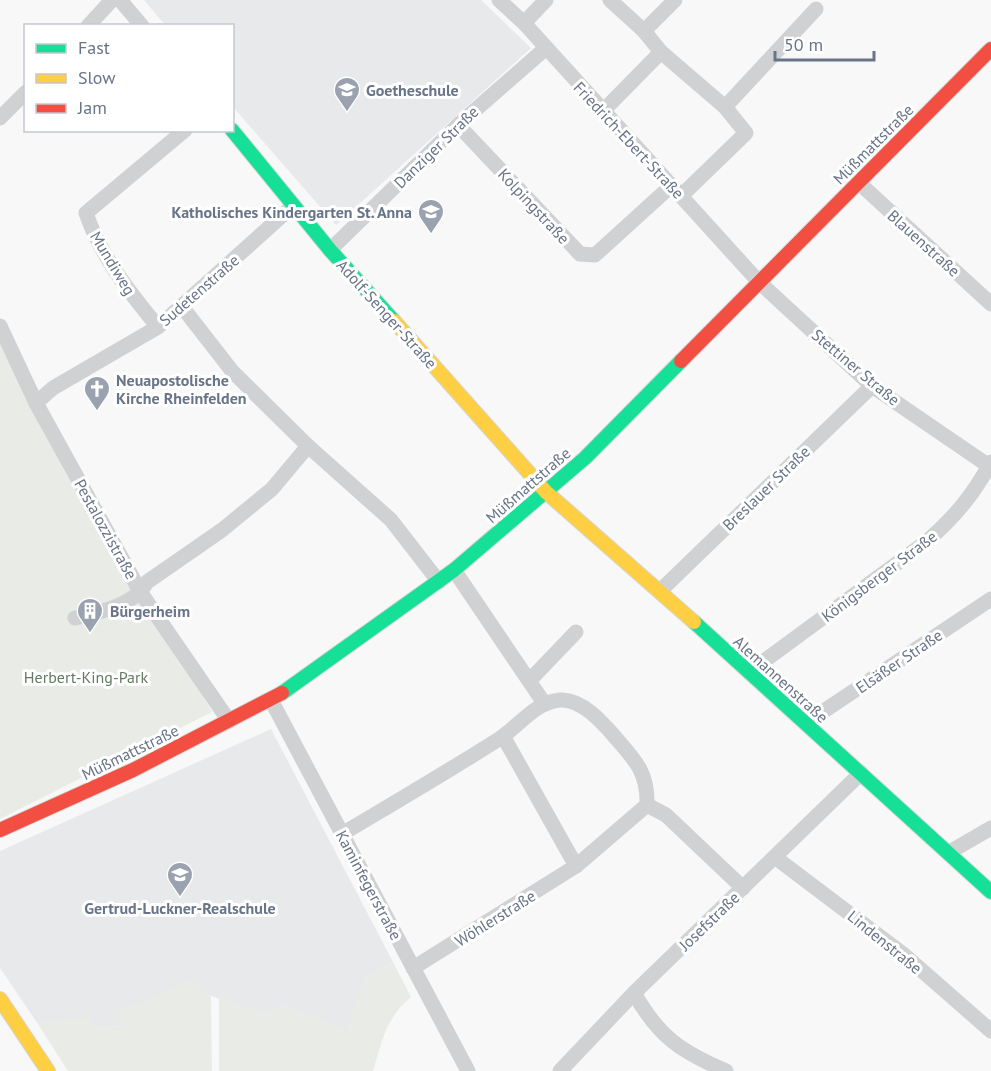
<svg xmlns="http://www.w3.org/2000/svg" width="991" height="1071" font-family="'PT Sans',sans-serif">
	<style>
		.built { fill: #e8e9ea }
		.green { fill: #e8ebe6 }
		.lines { fill: none; stroke-linecap: round; stroke-linejoin: round }
		.fast-casing { stroke: #d5d6d7; stroke-width: 16 }
		.slow-casing { stroke: #d5d6d7; stroke-width: 16 }
		.jam-casing { stroke: #d5d6d7; stroke-width: 16 }
		.street { stroke: #d0d1d3; stroke-width: 15 }
		.fast { stroke: #16e098; stroke-width: 14 }
		.slow { stroke: #ffcf43; stroke-width: 14 }
		.jam { stroke: #f24e42; stroke-width: 14 }
		.labels { text-anchor: middle; stroke-width: 6; stroke-linejoin: round; paint-order: stroke }
		.poi-label { font-size: 16px; font-weight: bold; fill: #687488; stroke: #fff; text-anchor: start }
		.street-label { font-size: 16px; fill: #687488; stroke: #fff }
		.park-label { font-size: 16px; fill: #637a63; stroke: #fff }
	</style>
	<rect width="100%" height="100%" fill="#f8f8f8"/>
	<g class="built">
		<path d="M144,0H481L531,48L336,225L233,107L232,26L165,25Z"/>
		<path d="M271,729L393,962L365,979L347,1031L282,1005L263,1014L200,992L119,1010L120,1026L92,1029L91,1018L38,1024L0,968V851Z"/>
	</g>
	<g class="green">
		<path d="M0,338L212,712L0,819Z"/>
		<path d="M393,962L411,997C386,1018 382,1041 373,1071H219V998L263,1014L282,1005L346,1030L365,979Z"/>
		<path d="M189,981L202,985L200,992L211,996L212,1071H68L38,1024L91,1017L93,1029L120,1026L118,1010L137,1006Z"/>
	</g>
	<g class="lines">
		<defs>
			<g id="fast">
				<path d="M232,130L330,250L394,321"/>
				<path d="M694,622L991,892"/>
				<path d="M282,693L454,570L585,458L681,361"/>
			</g>
			<g id="slow">
				<path d="M394,321L546,492L694,622"/>
				<path d="M0,999L48,1071"/>
			</g>
			<g id="jam">
				<path d="M681,361L991,49"/>
				<path d="M0,830L133,770L282,693"/>
			</g>
		</defs>
		<use href="#fast" class="fast-casing"/>
		<use href="#slow" class="slow-casing"/>
		<use href="#jam" class="jam-casing"/>
		<g class="street">
			<path d="M120,0L142,26"/>
			<path d="M499,0L524,23L758,281L872,386L989,466"/>
			<path d="M610,0L644,31L661,52L725,107L746,133L681,196"/>
			<path d="M524,23L546,0"/>
			<path d="M88,26L112,0"/>
			<path d="M644,31L675,0"/>
			<path d="M725,107L816,9"/>
			<path d="M603,111L661,52"/>
			<path d="M0,118L26,92"/>
			<path d="M458,125L580,254L595,255L671,186"/>
			<path d="M858,182L991,304"/>
			<path d="M330,250L458,125L546,48"/>
			<path d="M183,308L232,371L308,446L391,520L439,582"/>
			<path d="M0,326L36,403L141,593L229,721"/>
			<path d="M158,327C130,293 100,255 86,213L185,130"/>
			<path d="M36,403L53,388L158,327L294,205"/>
			<path d="M454,570L544,703"/>
			<path d="M660,591L872,386"/>
			<path d="M75,618C100,612 134,606 147,582L222,530L272,489L308,446"/>
			<path d="M749,672L926,542C954,518 973,495 991,462"/>
			<path d="M530,680L576,632"/>
			<path d="M271,700L468,1071"/>
			<path d="M806,723L991,599"/>
			<path d="M503,736L576,866"/>
			<path d="M647,805L666,815L743,888"/>
			<path d="M342,834C394,803 447,772 499,739C519,726 535,702 560,700C581,698 603,723 615,737C636,761 648,773 647,805L576,866L413,968"/>
			<path d="M948,853L991,828"/>
			<path d="M776,858L903,954L991,1031"/>
			<path d="M634,993C659,1037 680,1051 726,1071"/>
			<path d="M560,1071L634,993L861,773"/>
		</g>
		<use href="#fast" class="fast"/>
		<use href="#slow" class="slow"/>
		<use href="#jam" class="jam"/>
	</g>
	<defs>
		<symbol id="school-pin" viewBox="-11 -11 22 30"><path d="M0 17L-7.5 6A9.5 9.5 0 1 1 7.5 6Z" fill="#9aa2af" stroke="#fff"/><path d="M0-5L7-2L0 1L-7-2ZM-4 1L0 2.5L4 1V4Q0 6-4 4Z" fill="#fff"/></symbol>
		<symbol id="church-pin" viewBox="-11 -11 22 30"><path d="M0 17L-7.5 6A9.5 9.5 0 1 1 7.5 6Z" fill="#9aa2af" stroke="#fff"/><path d="M-1.2-6h2.4v3.5h3.3v2.4h-3.3V6h-2.4V-.1h-3.3v-2.4h3.3Z" fill="#fff"/></symbol>
		<symbol id="building-pin" viewBox="-11 -11 22 30"><path d="M0 17L-7.5 6A9.5 9.5 0 1 1 7.5 6Z" fill="#9aa2af" stroke="#fff"/><path d="M-4-6H4V6H1V3H-1V6H-4ZM-2.5-4.3h1.7v1.8h-1.7ZM.8-4.3h1.7v1.8H.8ZM-2.5-1h1.7V.8h-1.7ZM.8-1h1.7V.8H.8Z" fill="#fff"/></symbol>
	</defs>
	<g fill-rule="evenodd">
		<use href="#school-pin" x="332" y="75" width="30" height="40"/>
		<use href="#school-pin" x="416" y="197" width="30" height="40"/>
		<use href="#church-pin" x="82" y="374" width="30" height="40"/>
		<use href="#building-pin" x="75" y="596" width="30" height="40"/>
		<use href="#school-pin" x="165" y="860" width="30" height="40"/>
	</g>
	<g class="labels">
		<g class="poi-label">
			<text x="366" y="96">Goetheschule</text>
			<text x="412" y="218" text-anchor="end">Katholisches Kindergarten St. Anna</text>
			<text x="116" y="386">Neuapostolische<tspan x="116" dy="18">Kirche Rheinfelden</tspan></text>
			<text x="110" y="617">Bürgerheim</text>
			<text x="180" y="914" text-anchor="middle">Gertrud-Luckner-Realschule</text>
		</g>
		<g class="street-label">
			<text transform="translate(629 140) rotate(47)" y="6">Friedrich-Ebert-Straße</text>
			<text transform="translate(873 144) rotate(-45)" y="6">Müßmattstraße</text>
			<text transform="translate(436 147) rotate(-44)" y="6">Danziger Straße</text>
			<text transform="translate(534 206) rotate(47)" y="6">Kolpingstraße</text>
			<text transform="translate(924 243) rotate(42)" y="6">Blauenstraße</text>
			<text transform="translate(113 263) rotate(59)" y="6">Mundiweg</text>
			<text transform="translate(199 290) rotate(-41)" y="6">Sudetenstraße</text>
			<text transform="translate(387 314) rotate(48)" y="6">Adolf-Senger-Straße</text>
			<text transform="translate(856 367) rotate(40)" y="6">Stettiner Straße</text>
			<text transform="translate(528 485) rotate(-41)" y="6">Müßmattstraße</text>
			<text transform="translate(766 488) rotate(-44)" y="6">Breslauer Straße</text>
			<text transform="translate(106 529) rotate(61)" y="6">Pestalozzistraße</text>
			<text transform="translate(879 576) rotate(-37)" y="6">Königsberger Straße</text>
			<text transform="translate(899 661) rotate(-34)" y="6">Elsäßer Straße</text>
			<text transform="translate(781 679) rotate(42)" y="6">Alemannenstraße</text>
			<text transform="translate(130 752) rotate(-26)" y="6">Müßmattstraße</text>
			<text transform="translate(369 885) rotate(62)" y="6">Kaminfegerstraße</text>
			<text transform="translate(495 918) rotate(-32)" y="6">Wöhlerstraße</text>
			<text transform="translate(709 921) rotate(-44)" y="6">Josefstraße</text>
			<text transform="translate(885 942) rotate(39)" y="6">Lindenstraße</text>
		</g>
		<g class="park-label">
			<text x="86" y="683">Herbert-King-Park</text>
		</g>
	</g>
	<rect x="24" y="24" width="210" height="108" fill="#ffffff" stroke="#c3c7cf" stroke-width="1.5"/>
	<rect x="36" y="44" width="30" height="9" fill="#16e098" stroke="#c3c7cf" stroke-width="1.5"/>
	<text x="78" y="54" font-size="18" fill="#687488">Fast</text>
	<rect x="36" y="74" width="30" height="9" fill="#ffcf43" stroke="#c3c7cf" stroke-width="1.5"/>
	<text x="78" y="84" font-size="18" fill="#687488">Slow</text>
	<rect x="36" y="104" width="30" height="9" fill="#f24e42" stroke="#c3c7cf" stroke-width="1.5"/>
	<text x="78" y="114" font-size="18" fill="#687488">Jam</text>
	<path d="M775 51v9h99v-9" fill="none" stroke="#687488" stroke-width="3"/>
	<text x="784" y="51" font-size="18" fill="#687488" stroke="#ffffff" stroke-width="4.5" paint-order="stroke">50 m</text>
</svg>
